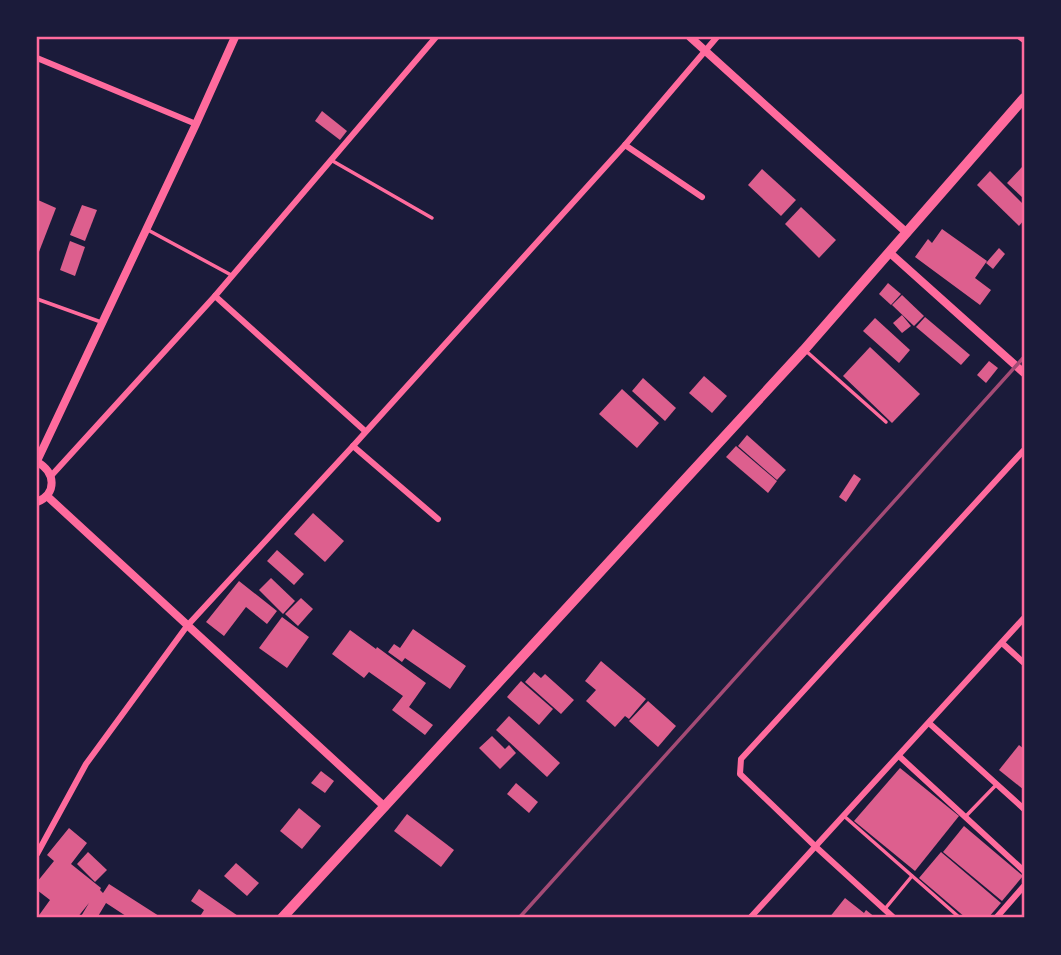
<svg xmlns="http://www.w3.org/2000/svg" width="1061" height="955" font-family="Cabin,sans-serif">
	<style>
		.building { fill: #dd5f8e }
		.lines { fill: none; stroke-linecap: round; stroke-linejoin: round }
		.service { stroke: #ff6b9d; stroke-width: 3.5 }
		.minor { stroke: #ff6b9d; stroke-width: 6 }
		.tertiary { stroke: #ff6b9d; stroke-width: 8 }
		.primary { stroke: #ff6b9d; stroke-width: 10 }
		.rail { stroke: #a44b75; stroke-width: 3.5 }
		.neatline { fill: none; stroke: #ff6b9d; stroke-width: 2.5 }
	</style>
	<rect width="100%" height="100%" fill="#1b1b3a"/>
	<g class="building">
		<path d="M322,111L347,131L340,140L315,121Z"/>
		<path d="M1022,167L1024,170V199L1007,183Z"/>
		<path d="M762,169L796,200L781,216L748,185Z"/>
		<path d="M990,171L1024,205V220L1019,226L977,185Z"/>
		<path d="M38,200L56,208L37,257V202Z"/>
		<path d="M82,205L97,210L85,241L70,235Z"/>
		<path d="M801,207L836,240L819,258L785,224Z"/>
		<path d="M942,229L987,261L975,278L991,290L980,305L915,257L928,239L932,243Z"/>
		<path d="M70,241L85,247L75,276L60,270Z"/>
		<path d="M999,248L1005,254L993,269L986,263Z"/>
		<path d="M888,283L901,294L891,305L879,294Z"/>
		<path d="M902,295L924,316L914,326L892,305Z"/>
		<path d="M902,315L911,326L902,333L893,323Z"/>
		<path d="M925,317L970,355L961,365L916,327Z"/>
		<path d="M875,318L910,350L899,363L863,331Z"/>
		<path d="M870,347L920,394L892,423L843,376Z"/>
		<path d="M989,361L998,368L986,383L977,375Z"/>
		<path d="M704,376L727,396L712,413L689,393Z"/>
		<path d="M643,378L676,408L665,421L632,391Z"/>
		<path d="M622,389L659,423L637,448L599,414Z"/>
		<path d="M747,435L786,470L777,480L738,446Z"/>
		<path d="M736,446L777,481L768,493L726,457Z"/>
		<path d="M854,474L861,479L846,502L839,497Z"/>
		<path d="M313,513L344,541L325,562L294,534Z"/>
		<path d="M277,550L304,574L294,585L267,561Z"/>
		<path d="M271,578L295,601L283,614L259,590Z"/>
		<path d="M239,581L277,611L267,624L246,607L224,636L206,622Z"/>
		<path d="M301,598L313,609L298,626L285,614Z"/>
		<path d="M282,617L309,637L287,668L259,648Z"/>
		<path d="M413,629L466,666L450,689L405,658L402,662L388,652L394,644L400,648Z"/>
		<path d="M350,630L376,649L377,647L426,683L409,707L433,725L425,735L392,710L403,696L369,672L364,678L332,654Z"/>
		<path d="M601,661L646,699L629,719L625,716L615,727L586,701L596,690L585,681Z"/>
		<path d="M534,672L541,678L545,674L574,700L561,714L525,682Z"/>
		<path d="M521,681L553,709L539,725L507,697Z"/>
		<path d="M648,701L676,726L658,747L629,721Z"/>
		<path d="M509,716L560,763L547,777L496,730Z"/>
		<path d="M492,736L505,749L509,745L516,753L500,769L479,748Z"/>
		<path d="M1019,745L1024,749V790L999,770Z"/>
		<path d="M900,768L959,816L915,871L854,821Z"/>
		<path d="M321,771L334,781L325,793L311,783Z"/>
		<path d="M516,783L538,802L529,813L507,794Z"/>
		<path d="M299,808L321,826L302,849L280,831Z"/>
		<path d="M407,814L454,850L441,867L394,831Z"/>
		<path d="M964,826L1023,876L1002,901L943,852Z"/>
		<path d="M69,828L87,843L71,864L101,888L100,890L103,893L109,884L159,916L157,918H129L106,903L97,918H80L89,903L77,918H37L50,900L37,890V882L54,861L47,855Z"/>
		<path d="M88,852L107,870L95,882L77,864Z"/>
		<path d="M941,852L1001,903L988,918H966L919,878Z"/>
		<path d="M236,863L259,883L247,896L224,876Z"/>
		<path d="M199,889L241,918H199L204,910L191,901Z"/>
		<path d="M845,898L864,913L866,910L876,918H829Z"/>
	</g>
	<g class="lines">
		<g class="service">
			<path d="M331,160L432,218"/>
			<path d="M148,230L233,276"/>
			<path d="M37,299L101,322"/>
			<path d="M806,351L886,422"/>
			<path d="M844,816L960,918"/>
			<path d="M965,817L997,784"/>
			<path d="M884,910L912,876"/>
		</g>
		<g class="minor">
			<path d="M1020,37L1024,40"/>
			<path d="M37,58L196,124"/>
			<path d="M625,145L702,197"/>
			<path d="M215,296L365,431"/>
			<path d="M353,446L438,519"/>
			<path d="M51,476L215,296L436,37"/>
			<path d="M1002,643L1024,663"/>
			<path d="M929,723L1024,809"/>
			<path d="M899,756L1024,871"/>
			<path d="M37,854L86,764L187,626L353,446L625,145L717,37"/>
			<path d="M750,918L1024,618"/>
			<path d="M894,918L816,847L740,774L741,759L1024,450"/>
			<path d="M996,918L1024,886"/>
		</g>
		<g class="tertiary">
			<path d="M690,37L907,233"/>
			<path d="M890,253L1024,373"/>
			<path d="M37,461L196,124L235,37"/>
			<path d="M37,462C56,472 57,494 37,502"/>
			<path d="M47,496L385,807"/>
		</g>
		<path class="primary" d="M282,918L804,350L1024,98"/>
		<path class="rail" d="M519,918L1024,357"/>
	</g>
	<rect width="1061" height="955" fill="none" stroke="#1b1b3a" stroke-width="77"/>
	<rect x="38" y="38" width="985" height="878" class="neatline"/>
</svg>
